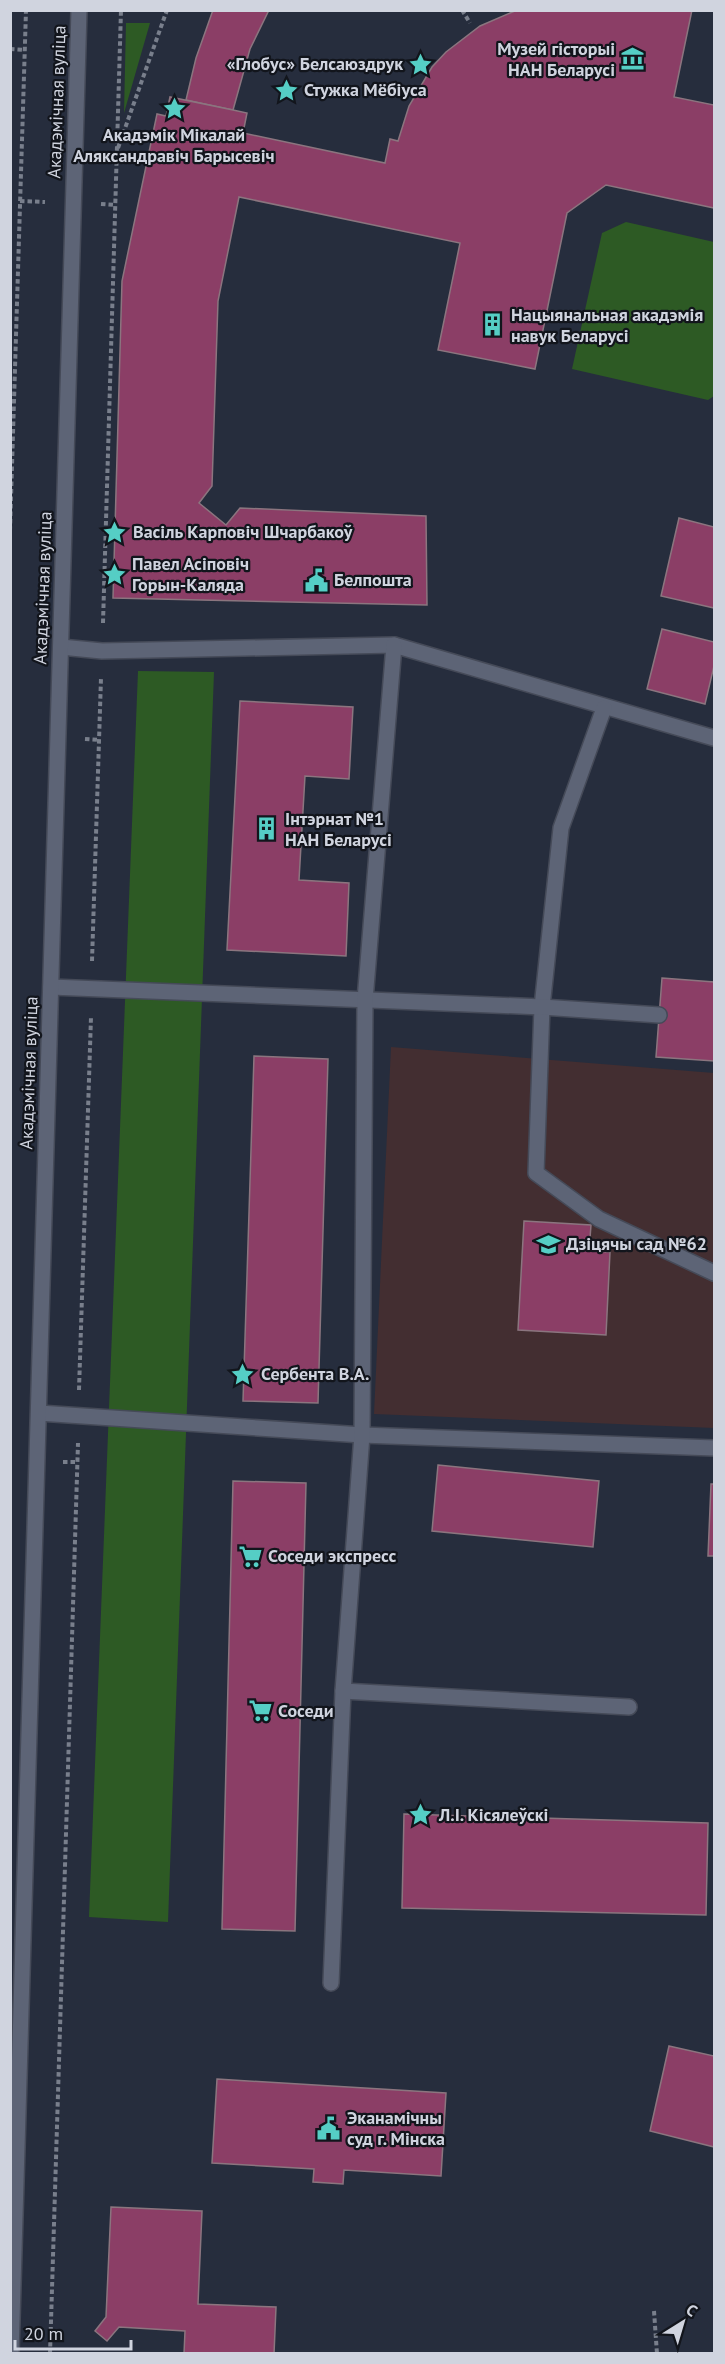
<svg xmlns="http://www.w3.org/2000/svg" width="725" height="2364" font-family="'PT Sans',sans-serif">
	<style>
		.education { fill: #432e31 }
		.green { fill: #2d5a24 }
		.building { fill: #8b3e66; stroke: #8b757f; stroke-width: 1.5 }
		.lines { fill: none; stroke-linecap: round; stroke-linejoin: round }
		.lane-casing { stroke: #454a58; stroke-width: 18 }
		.secondary-casing { stroke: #454a58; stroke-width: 18 }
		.path { stroke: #797f8c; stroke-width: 4; stroke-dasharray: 4.5 3; stroke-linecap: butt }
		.lane { stroke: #5d6476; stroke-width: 15 }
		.secondary { stroke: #5d6476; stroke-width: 15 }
		.labels { text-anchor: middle; stroke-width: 4.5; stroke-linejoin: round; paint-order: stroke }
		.poi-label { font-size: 18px; font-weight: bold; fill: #d0d4df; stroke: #12151c; text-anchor: start }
		.street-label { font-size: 18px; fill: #d0d4df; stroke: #12151c }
	</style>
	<rect width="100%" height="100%" fill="#262d3d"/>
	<path class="education" d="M391,1047L714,1073V1428L374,1414Z"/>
	<g class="green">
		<path d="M126,23H150L124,113Z"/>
		<path d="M626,222L714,242V396L708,400L572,369L602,233Z"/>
		<path d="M138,671L214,672L168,1922L89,1917Z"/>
	</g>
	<g class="building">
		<path d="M213,10H269L250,49L233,110L186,100L196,58Z"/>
		<path d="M517,10H692L674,97L714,105V208L606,185L567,213L535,369L438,350L460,243L239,197L218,301L212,486L199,503L226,525L240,508L426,516L427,605L113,598L122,281L157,114L166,116L170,97L233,110L247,113L243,133L385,163L390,139L398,141L409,106L432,67L446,52L480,26Z"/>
		<path d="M679,518L714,527V608L661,596Z"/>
		<path d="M662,629L714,642V666L705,704L647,689Z"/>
		<path d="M240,701L353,707L349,779L305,776L299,880L349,883L346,956L227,950Z"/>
		<path d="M662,978L714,982V1061L656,1057Z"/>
		<path d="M254,1056L328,1059L318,1403L243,1401Z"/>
		<path d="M524,1221L591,1225L589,1251L610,1252L606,1335L518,1330Z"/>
		<path d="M438,1465L599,1481L593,1547L432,1531Z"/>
		<path d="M233,1481L306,1483L295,1931L222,1929Z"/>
		<path d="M711,1484H714V1556H708Z"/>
		<path d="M404,1814L708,1823L706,1915L402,1908Z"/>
		<path d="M669,2046L714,2056V2147L650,2131Z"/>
		<path d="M217,2079L446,2093L441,2176L344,2170L343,2184L313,2182L314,2169L212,2163Z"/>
		<path d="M111,2207L202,2211L198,2304L276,2307L274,2354H184L185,2331L119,2327L107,2341L95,2331L106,2317Z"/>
	</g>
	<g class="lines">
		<defs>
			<g id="lane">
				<path d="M61,647L102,651L394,645L714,738"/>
				<path d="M604,708L561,828L542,1007L536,1173L599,1219L714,1273"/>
				<path d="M51,987L542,1007L659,1015"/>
				<path d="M39,1413L362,1435L714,1448"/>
				<path d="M343,1691L629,1707"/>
				<path d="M331,1983L343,1691L362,1435L365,1000L394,645"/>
			</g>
			<path id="secondary" d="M11,2354L79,10"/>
		</defs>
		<use href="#lane" class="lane-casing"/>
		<use href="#secondary" class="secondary-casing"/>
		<g class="path">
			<path d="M462,10L470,23"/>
			<path d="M10,49L24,50"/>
			<path d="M118,148L167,10"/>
			<path d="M20,201L45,202"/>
			<path d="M101,204L115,205"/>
			<path d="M10,531L26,10"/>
			<path d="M103,623L121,10"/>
			<path d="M85,739L99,740"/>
			<path d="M92,961L101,678"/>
			<path d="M79,1390L91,1017"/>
			<path d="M63,1462H77"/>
			<path d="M654,2311L657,2354"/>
			<path d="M50,2354L78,1443"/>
		</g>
		<use href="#lane" class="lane"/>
		<use href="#secondary" class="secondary"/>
	</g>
	<defs>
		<symbol id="museum-bare" viewBox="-9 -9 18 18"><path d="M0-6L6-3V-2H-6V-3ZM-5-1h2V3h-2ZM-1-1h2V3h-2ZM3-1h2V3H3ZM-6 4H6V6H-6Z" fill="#55cec5" stroke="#12151c" stroke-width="2.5" paint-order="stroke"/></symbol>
		<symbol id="sight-bare" viewBox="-9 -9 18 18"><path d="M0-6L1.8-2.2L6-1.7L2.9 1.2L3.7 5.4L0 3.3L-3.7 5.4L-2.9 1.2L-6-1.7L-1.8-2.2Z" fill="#55cec5" stroke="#12151c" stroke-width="2.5" paint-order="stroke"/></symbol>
		<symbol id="building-bare" viewBox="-9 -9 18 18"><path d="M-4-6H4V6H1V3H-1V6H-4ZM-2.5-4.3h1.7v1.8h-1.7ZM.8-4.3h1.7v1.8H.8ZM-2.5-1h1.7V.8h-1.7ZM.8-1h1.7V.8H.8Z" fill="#55cec5" stroke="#12151c" stroke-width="2.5" paint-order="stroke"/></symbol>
		<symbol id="civic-bare" viewBox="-9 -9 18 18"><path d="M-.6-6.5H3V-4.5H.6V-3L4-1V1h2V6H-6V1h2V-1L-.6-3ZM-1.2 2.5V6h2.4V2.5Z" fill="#55cec5" stroke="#12151c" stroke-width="2.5" paint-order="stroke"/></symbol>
		<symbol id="school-bare" viewBox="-9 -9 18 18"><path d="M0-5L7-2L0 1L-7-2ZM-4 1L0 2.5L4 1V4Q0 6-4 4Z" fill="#55cec5" stroke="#12151c" stroke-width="2.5" paint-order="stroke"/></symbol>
		<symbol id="supermarket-bare" viewBox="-9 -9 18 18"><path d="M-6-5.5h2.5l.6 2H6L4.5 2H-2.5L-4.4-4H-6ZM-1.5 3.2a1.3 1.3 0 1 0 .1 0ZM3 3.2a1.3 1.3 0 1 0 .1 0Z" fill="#55cec5" stroke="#12151c" stroke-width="2.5" paint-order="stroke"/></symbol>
	</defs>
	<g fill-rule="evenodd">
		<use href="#museum-bare" x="616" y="42" width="33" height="33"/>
		<use href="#sight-bare" x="404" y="48" width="33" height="33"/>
		<use href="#sight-bare" x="270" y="74" width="33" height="33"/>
		<use href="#sight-bare" x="158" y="92" width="33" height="33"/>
		<use href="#building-bare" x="476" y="308" width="33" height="33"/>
		<use href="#sight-bare" x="98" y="516" width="33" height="33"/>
		<use href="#sight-bare" x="98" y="558" width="33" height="33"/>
		<use href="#civic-bare" x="300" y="564" width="33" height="33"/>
		<use href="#building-bare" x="250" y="812" width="33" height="33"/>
		<use href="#school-bare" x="532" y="1228" width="33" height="33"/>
		<use href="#sight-bare" x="226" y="1358" width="33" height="33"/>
		<use href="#supermarket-bare" x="234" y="1540" width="33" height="33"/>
		<use href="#supermarket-bare" x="244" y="1694" width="33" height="33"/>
		<use href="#sight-bare" x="404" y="1798" width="33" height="33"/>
		<use href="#civic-bare" x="312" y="2112" width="33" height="33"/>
	</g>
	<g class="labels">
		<g class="poi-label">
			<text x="615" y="55" text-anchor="end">Музей гісторыі<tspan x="615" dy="21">НАН Беларусі</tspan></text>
			<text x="403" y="70" text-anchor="end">«Глобус» Белсаюздрук</text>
			<text x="304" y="96">Стужка Мёбіуса</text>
			<text x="174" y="141" text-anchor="middle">Акадэмік Мікалай<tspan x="174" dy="21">Аляксандравіч Барысевіч</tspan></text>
			<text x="511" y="321">Нацыянальная акадэмія<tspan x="511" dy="21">навук Беларусі</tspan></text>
			<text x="133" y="538">Васіль Карповіч Шчарбакоў</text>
			<text x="132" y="570">Павел Асіповіч<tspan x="132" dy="21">Горын-Каляда</tspan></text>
			<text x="334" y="586">Белпошта</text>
			<text x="285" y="825">Інтэрнат №1<tspan x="285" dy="21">НАН Беларусі</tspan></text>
			<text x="566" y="1250">Дзіцячы сад №62</text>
			<text x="261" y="1380">Сербента В.А.</text>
			<text x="268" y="1562">Соседи экспресс</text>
			<text x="278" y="1717">Соседи</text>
			<text x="439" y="1821">Л.І. Кісялеўскі</text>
			<text x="347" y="2124">Эканамічны<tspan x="347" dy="21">суд г. Мінска</tspan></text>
		</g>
		<g class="street-label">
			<text transform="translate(57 102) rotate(-88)" y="6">Акадэмічная вуліца</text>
			<text transform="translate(43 588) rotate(-88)" y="6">Акадэмічная вуліца</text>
			<text transform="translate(29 1073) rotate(-88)" y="6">Акадэмічная вуліца</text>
		</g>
	</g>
	<rect width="725" height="2364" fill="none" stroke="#d0d4df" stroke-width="24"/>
	<g transform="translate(683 2322) rotate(37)" stroke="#12151c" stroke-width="4.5" paint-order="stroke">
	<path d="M0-4.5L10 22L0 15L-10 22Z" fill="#d0d4df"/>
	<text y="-9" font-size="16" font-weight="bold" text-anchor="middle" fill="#d0d4df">С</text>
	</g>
	<path d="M15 2340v9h116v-9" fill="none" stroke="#d0d4df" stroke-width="3"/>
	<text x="24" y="2340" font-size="18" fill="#d0d4df" stroke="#12151c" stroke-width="4.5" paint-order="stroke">20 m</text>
</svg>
